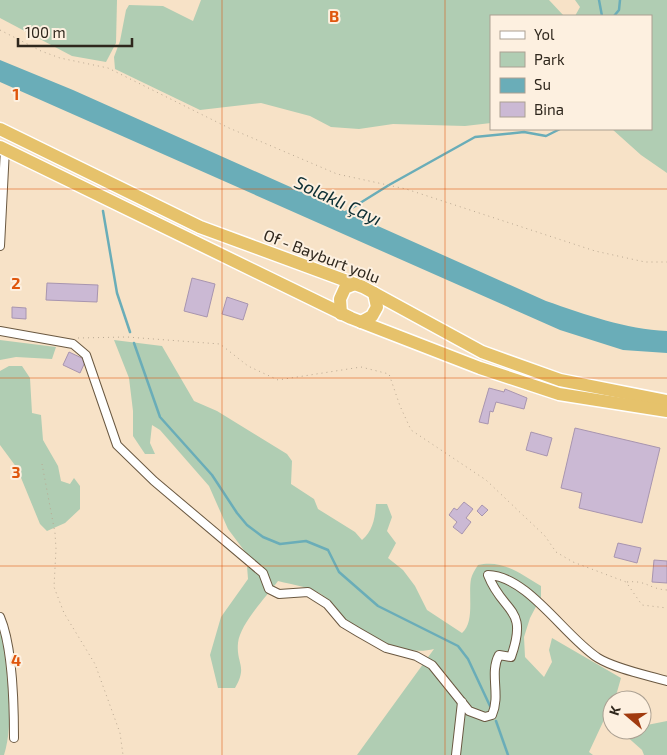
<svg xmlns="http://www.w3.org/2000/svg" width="667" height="755" font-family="'Exo 2',sans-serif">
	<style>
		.green { fill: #b0cdb3 }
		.water { fill: #6aadb8 }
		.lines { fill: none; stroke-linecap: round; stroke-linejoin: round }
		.stream { stroke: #6aadb8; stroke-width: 2.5 }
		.building { fill: #cbb9d4; stroke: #a895af }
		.minor-casing { stroke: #6a5841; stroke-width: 10 }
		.trunk-casing { stroke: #fff; stroke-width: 15 }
		.path { stroke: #b9a892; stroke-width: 1; stroke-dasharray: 1 4; stroke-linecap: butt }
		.minor { stroke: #fff; stroke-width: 8 }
		.trunk { stroke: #e6c26b; stroke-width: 12 }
		.grid { fill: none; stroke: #df560d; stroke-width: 1; stroke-opacity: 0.55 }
		.labels { text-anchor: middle; stroke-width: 4; stroke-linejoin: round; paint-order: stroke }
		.street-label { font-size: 16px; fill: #2f271d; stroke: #fdf0e0 }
		.water-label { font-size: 18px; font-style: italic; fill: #0d2f34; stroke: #fdf0e0 }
		.grid-label { font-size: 16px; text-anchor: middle; font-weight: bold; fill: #df560d; stroke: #fdf0e0; stroke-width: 4; stroke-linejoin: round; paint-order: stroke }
	</style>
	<rect width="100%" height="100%" fill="#f7e2c7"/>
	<g class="green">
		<path d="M0,0H117L116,43L106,62L72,56L0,18Z"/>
		<path d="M201,0H549L564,16H491V123L465,126L393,124L359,129L331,127L310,116L261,103L200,110L115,69L114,57L120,41L126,10L129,5L163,6L193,21Z"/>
		<path d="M575,0H667V173L641,155L612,129H651V16H575L580,7Z"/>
		<path d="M0,340L56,347L52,359L16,357L0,360Z"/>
		<path d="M114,340L162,346L194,401L217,411L287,454L292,461L291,484L314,499L318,509L355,532L362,540C373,531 375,518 376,504H387L392,517L387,531L396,543L388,558L403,570L415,586L427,610L462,633C475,622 468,595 471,579C472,574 475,570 478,565C502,559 521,574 541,586V597L530,618L524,637L525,657L544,677L552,662L549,650L552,638L621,678L617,692L589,752L593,755H357L434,649C405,657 365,637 343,618C336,612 332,603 325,597C313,587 293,585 278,581C266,597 240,624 238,643C236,664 248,666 235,688H218L210,655L221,617L248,579L246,553L228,529L209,486L160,430L152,425L150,443L155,454H145L133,436V411L129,378Z"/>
		<path d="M9,366H22L30,378L32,413L41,415L43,440L58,466L61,481L70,484L74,478L80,486V509L65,523L47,531L40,524L17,468L0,445V371Z"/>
		<path d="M0,628L4,638C6,673 15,722 4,755H0Z"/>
		<path d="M667,721V755H644L642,750L624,734L629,730H642V726Z"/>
	</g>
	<path class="water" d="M0,60L73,90L546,301C586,315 625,329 667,331V353L623,350L560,330L0,82Z"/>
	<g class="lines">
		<g class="stream">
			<path d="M599,0L602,16"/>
			<path d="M614,16L619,10L620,0"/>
			<path d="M103,211L117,293L130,332"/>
			<path d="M344,213L389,185L475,137L524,132L546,136L560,129"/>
			<path d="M134,343L160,417L212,475L237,513L247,525L263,537L280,544L306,541L328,550L339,572L378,606L458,646L468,659L490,706"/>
			<path d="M496,721L508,755"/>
		</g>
	</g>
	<g class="building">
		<path d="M192,278L215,284L207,317L184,311Z"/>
		<path d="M47,283L98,285L97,302L46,300Z"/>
		<path d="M227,297L248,304L243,320L222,314Z"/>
		<path d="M12,307L26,308V319L12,318Z"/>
		<path d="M69,352L86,360L80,373L63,365Z"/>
		<path d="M489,388L504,392L505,389L527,398L524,409L496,402L493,412L490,411L488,424L479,422Z"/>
		<path d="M575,428L660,448L642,523L579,508L582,493L561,488Z"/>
		<path d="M531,432L552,438L547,456L526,450Z"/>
		<path d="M464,502L473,509L466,518L471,522L462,534L453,527L457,522L449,515L454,508L457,510Z"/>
		<path d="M482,505L488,510L482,516L477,511Z"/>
		<path d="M618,543L641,548L637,563L614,557Z"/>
		<path d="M654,560L667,561V583L652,582Z"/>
	</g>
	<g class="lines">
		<defs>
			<g id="minor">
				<path d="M0,246L5,149"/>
				<path d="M0,331L73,344L86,355L117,445L154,481L263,573L269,589L279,594L308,592L327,604L343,623L358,632L386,648L416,656L432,665L469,711L485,717L492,715C501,695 489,673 499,655L511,657C529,606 503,614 488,575C528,576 565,637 598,658C616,669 647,675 667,681"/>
				<path d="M0,617C13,647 14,705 14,738"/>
				<path d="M456,755L462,702"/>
			</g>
			<g id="trunk">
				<path d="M0,129L200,227L363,287L482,352L560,380L667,401"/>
				<path d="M0,147L351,318L480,368L559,394L667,411"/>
				<path d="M341,314L340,299L345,288L355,284"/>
				<path d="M361,322L372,316L377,307L374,293"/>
			</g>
		</defs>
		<use href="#minor" class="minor-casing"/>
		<use href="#trunk" class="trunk-casing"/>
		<g class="path">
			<path d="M0,30L41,51L60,58L108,68L229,128L337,174L406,189L595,251L645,262H667"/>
			<path d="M78,338L127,337L220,344L248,366L278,380L361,367L389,374L400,406L411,430L486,480L545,536L556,552L573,562L626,582L642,605L667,608"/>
			<path d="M42,464L55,533L56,549L54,587L64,613L95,664L120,733L123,755"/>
			<path d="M627,582C647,580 649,589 667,590"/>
		</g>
		<use href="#minor" class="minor"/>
		<use href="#trunk" class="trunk"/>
	</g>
	<path class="grid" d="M222,0V755M445,0V755M0,189H667M0,378H667M0,566H667"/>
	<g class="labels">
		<g class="street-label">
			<text transform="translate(322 256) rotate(21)" y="6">Of - Bayburt yolu</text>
		</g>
		<g class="water-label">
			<text transform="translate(338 201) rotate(25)" y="6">Solaklı Çayı</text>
		</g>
	</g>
	<g class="grid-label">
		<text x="334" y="22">B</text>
		<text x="16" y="100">1</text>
		<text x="16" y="289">2</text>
		<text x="16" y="478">3</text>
		<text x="16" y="666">4</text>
	</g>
	<rect x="490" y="15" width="162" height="115" fill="#fdf0e0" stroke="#aba092"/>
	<rect x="500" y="31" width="25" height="8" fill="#ffffff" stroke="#aba092"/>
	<text x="534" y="40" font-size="15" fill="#2f271d">Yol</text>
	<rect x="500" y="52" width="25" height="15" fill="#b0cdb3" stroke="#aba092"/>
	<text x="534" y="65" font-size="15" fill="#2f271d">Park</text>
	<rect x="500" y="78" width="25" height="15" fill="#6aadb8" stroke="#aba092"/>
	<text x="534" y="90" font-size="15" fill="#2f271d">Su</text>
	<rect x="500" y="102" width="25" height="15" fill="#cbb9d4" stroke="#aba092"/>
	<text x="534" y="115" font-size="15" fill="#2f271d">Bina</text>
	<g transform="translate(627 715) rotate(289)"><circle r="24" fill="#fdf0e0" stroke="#aba092"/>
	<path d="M0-4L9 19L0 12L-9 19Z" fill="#a13b0f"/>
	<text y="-8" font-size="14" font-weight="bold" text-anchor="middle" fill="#2f271d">K</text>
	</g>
	<path d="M18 38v8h114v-8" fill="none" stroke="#2f271d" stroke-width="2.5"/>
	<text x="25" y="38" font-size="15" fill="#2f271d" stroke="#fdf0e0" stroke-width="4" paint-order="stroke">100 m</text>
</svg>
